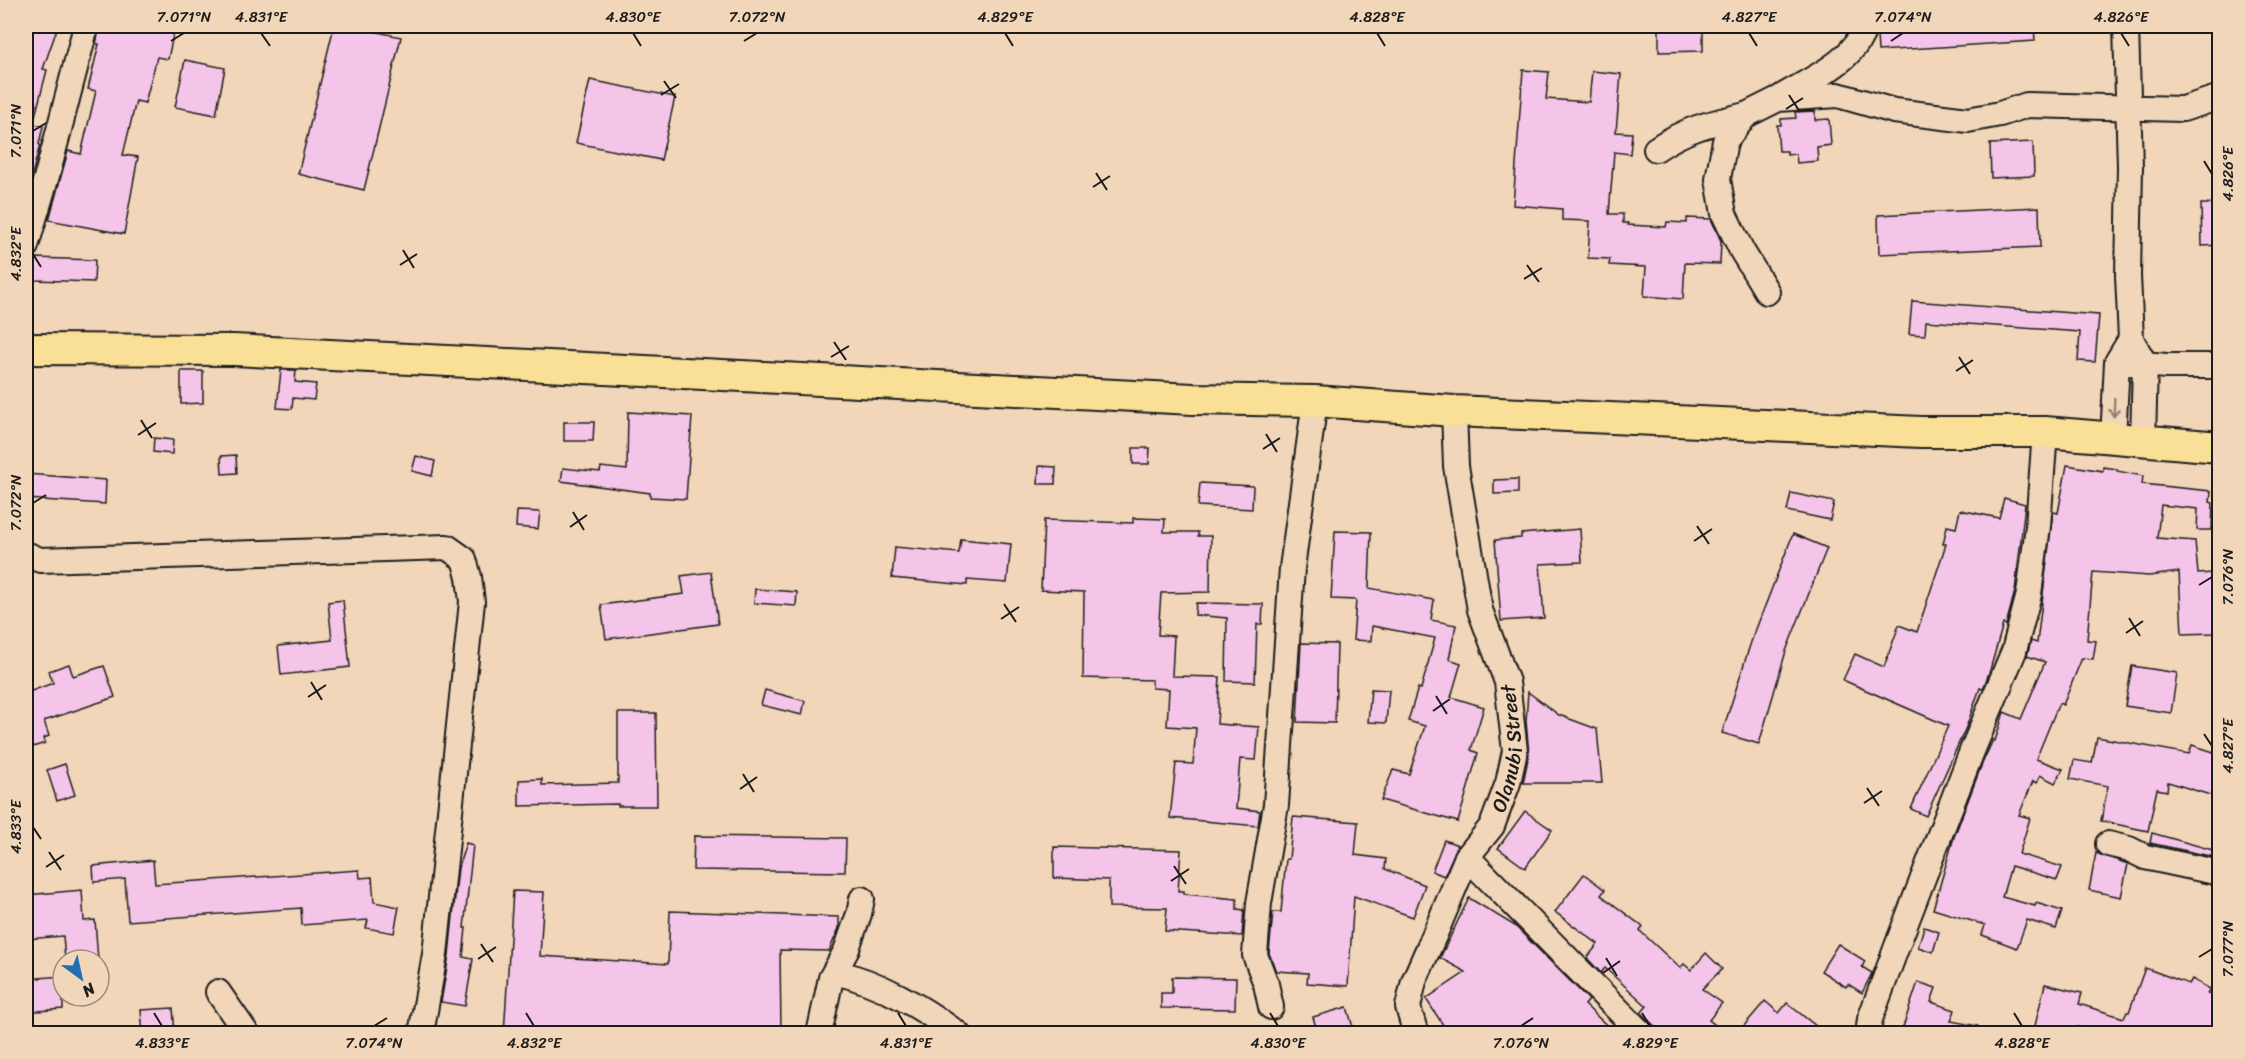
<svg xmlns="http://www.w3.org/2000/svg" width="2245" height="1059" font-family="Sriracha,sans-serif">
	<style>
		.building { fill: #f4c5e8; stroke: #1c1c1c; stroke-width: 1.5 }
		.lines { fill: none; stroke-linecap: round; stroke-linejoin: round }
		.minor-casing { stroke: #1c1c1c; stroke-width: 28 }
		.major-casing { stroke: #1c1c1c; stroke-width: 34 }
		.minor { stroke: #f2d6b9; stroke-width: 24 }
		.major { stroke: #fadf96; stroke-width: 30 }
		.oneway { stroke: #928272 }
		.ticks { fill: none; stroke: #1c1c1c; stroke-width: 2 }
		.labels { text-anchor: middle; stroke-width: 4.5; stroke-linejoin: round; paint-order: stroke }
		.street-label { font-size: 20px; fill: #1c1c1c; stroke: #f2d6b9 }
		.neatline { fill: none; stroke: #1c1c1c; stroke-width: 2 }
		.ticks-label { font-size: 15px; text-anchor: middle; fill: #1c1c1c }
	</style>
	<rect width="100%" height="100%" fill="#f2d6b9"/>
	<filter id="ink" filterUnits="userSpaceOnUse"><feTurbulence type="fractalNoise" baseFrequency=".0167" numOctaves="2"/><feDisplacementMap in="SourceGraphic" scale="12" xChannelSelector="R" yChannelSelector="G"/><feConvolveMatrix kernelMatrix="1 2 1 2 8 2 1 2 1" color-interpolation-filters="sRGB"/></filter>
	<g filter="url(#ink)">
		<g class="building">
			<path d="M26,26H58L43,69L47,70L33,124L43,126L39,144L40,145L32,174H26Z"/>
			<path d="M100,26H175L168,59L157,57L145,103L136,101L123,155L138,157L124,234L49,220L68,151L81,154L96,91L88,89L99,44H96Z"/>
			<path d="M334,26H350L401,37L364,190L298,174Z"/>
			<path d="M1659,26H1703V51L1659,52Z"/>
			<path d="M1879,26H2034L2035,41L1878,51L1877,35Z"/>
			<path d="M185,60L225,68L216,115L175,107Z"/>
			<path d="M1523,70L1549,72L1546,99L1589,102L1592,71L1621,74L1616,132L1632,133L1630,154L1614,152L1609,214H1623V223H1628V225L1666,227L1667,222L1687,223V218L1711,219L1721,241L1720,264L1685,263L1683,299L1644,296L1646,267L1609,265L1610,259L1588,258L1590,221L1562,220V209L1513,205Z"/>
			<path d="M590,80L675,97L661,160L576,143Z"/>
			<path d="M1815,111V120L1829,119L1831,145L1817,147L1818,161L1797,163L1796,154L1787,155V151H1779L1777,125H1781V119L1796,118L1795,112Z"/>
			<path d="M2033,142L2034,176L1991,178L1990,144Z"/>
			<path d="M2201,204H2220V245L2202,246Z"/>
			<path d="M2039,207L2040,247L1879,254L1878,215Z"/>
			<path d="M35,258L95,260L94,282L34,280Z"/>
			<path d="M1912,301L2099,315L2095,362L2078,361L2080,332L1926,321L1925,335L1909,334Z"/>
			<path d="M281,370H296L295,382L316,384L314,400L293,398L292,409L277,408Z"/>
			<path d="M181,371H203V403L181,404Z"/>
			<path d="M628,412L692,416L686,499L650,497V493L561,481L563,468L600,472L601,467L627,470Z"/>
			<path d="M564,422H594L593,441H564Z"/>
			<path d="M154,438L173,440L172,454L153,452Z"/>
			<path d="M1133,448H1150L1149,464H1133Z"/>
			<path d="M236,455L237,473L222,474L221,456Z"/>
			<path d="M416,456L435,461L432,476L412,471Z"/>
			<path d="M2067,465L2103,471V467L2117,469V471L2143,476L2142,484L2211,491L2210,502L2213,503L2212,530H2197L2198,509L2161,505L2157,538L2195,541L2198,574L2213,573L2215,633L2182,634L2179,572L2149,576L2093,572L2087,640L2096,641L2093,659L2082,658L2063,705L2059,703L2036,759L2063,769L2055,783L2040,775L2037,783L2033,781L2019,815L2030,818L2019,854L2062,867L2057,880L2011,866L2002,897L2035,906L2036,903L2062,911L2056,929L2027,920L2017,948L1982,935L1985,925L1933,909L1954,837L1982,764L1993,740L1995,741L2004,712L2021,719L2045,662L2027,656L2031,641L2037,643L2053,512L2058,513Z"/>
			<path d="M1039,466L1056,467L1055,484H1038Z"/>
			<path d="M26,474L106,480L105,504L26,499Z"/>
			<path d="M1518,479V493L1494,494V480Z"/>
			<path d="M1200,483L1253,486L1252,509L1198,506Z"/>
			<path d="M1791,493L1834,502L1830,520L1787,511Z"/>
			<path d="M2004,498L2025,504L2015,591L2006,625L2003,624L1990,670L1983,689L1980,688L1967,725L1926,816L1911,809L1948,726L1843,680L1855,654L1884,667L1899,625L1917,632L1946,544H1943L1947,526L1956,528L1960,510L1999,518Z"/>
			<path d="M517,511L540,512L538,529L516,527Z"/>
			<path d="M1133,518L1165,519L1164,532H1198V536H1211L1210,592L1161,593L1158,635L1174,636L1172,676L1220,677L1217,724L1259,727L1256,760L1240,759L1236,808L1260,811L1258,826L1170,818L1176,763L1193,764L1196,728L1167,726L1169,689L1152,688V680L1083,678L1084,592L1041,590L1044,520L1133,523Z"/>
			<path d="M1580,529L1582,562L1540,564L1544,618L1501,621L1495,540L1521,538V534Z"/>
			<path d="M1335,531L1371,532L1369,588L1434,600L1431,620L1456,625L1449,659L1461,663L1451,697L1484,707L1471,750L1478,753L1458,822L1381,800L1393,770L1409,774L1425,726L1408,721L1418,688L1421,689L1435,638L1372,626L1371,641L1353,640L1356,600L1331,599Z"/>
			<path d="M1793,534L1827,548L1786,651L1759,744L1722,733L1751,642Z"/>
			<path d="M961,539L1011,544L1007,583L967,580V585L892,578L895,547L959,553Z"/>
			<path d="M711,572L718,624L606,639L601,605L684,594L681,576Z"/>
			<path d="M755,589L797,592L796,606L754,603Z"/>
			<path d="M343,600L350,667L281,675L278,646L332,640L328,602Z"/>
			<path d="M1196,603L1263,604L1262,624H1257L1255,682L1226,681L1227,618L1195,615Z"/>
			<path d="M1301,643L1337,644L1335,723L1297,722Z"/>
			<path d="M69,664L73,676L104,666L115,697L44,721L49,736L44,738L45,743L30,748L26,733V693L53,683L49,671Z"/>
			<path d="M2132,666L2177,673L2171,713L2125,706Z"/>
			<path d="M1371,689L1389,690L1386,723L1368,722Z"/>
			<path d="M765,690L805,701L802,715L761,705Z"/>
			<path d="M1528,692L1559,715L1597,729L1602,783H1523L1529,754L1526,721Z"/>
			<path d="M618,713H656L657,806H618V804L519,806V780L542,779V785L618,783Z"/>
			<path d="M2097,737L2189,754L2192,745L2220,754V798L2168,782L2167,791L2157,789L2148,831L2101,821L2108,786L2070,779L2074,760L2092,763Z"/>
			<path d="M65,764L75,795L57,801L47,770Z"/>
			<path d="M1525,811L1552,830L1525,868L1498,848Z"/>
			<path d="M1293,817L1358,822L1355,855L1386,859L1385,869L1425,885L1413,917L1354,896L1348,986L1307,983L1308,973L1276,971L1269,953L1273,912H1281L1286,859H1289Z"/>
			<path d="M2152,833L2220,852L2219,858L2150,843Z"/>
			<path d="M694,836L846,838L845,872L693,870Z"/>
			<path d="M1444,840L1458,845L1444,876L1432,871Z"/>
			<path d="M466,843L473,845L464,928H466L463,957L473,959L465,1006L441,1002L449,955L458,868Z"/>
			<path d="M1054,847L1181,850L1178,891H1184V894L1237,899V909L1244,910L1242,936L1165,931L1167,908L1109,907V880L1054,878Z"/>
			<path d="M2096,853L2128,864L2121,897L2089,890Z"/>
			<path d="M153,860L155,884L359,870L360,878L372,877L374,902L399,907L394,933L366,928L368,920L302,925L301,908L128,921L125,879L94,882L93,866Z"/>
			<path d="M1584,874L1605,890L1601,895L1643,927L1640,931L1680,968L1684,964L1691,970L1706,953L1722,969L1702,989L1722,1003L1709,1020L1727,1034H1663L1641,1013L1647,1006L1605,968L1601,973L1587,958L1598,944L1555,912Z"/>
			<path d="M82,890L84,921L95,920L98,960H65L63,936L27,939L26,895Z"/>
			<path d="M513,891L544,892L540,956L668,964L670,911L839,917V928L829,951L780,950L781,1034H504Z"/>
			<path d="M1469,898L1515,926L1589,1000L1585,1005L1616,1034H1449L1426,999L1466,972L1440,958Z"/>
			<path d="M1924,927L1939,932L1933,952L1918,947Z"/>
			<path d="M1838,944L1865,961L1862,967L1872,973L1862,993L1848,984L1846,987L1821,971Z"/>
			<path d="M2145,968L2189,984L2192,979L2210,989L2207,993L2220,1000V1011L2208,1034H2100L2078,1027V1034H2033L2045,984L2082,993L2079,1004L2124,1018L2127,1012H2129Z"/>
			<path d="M63,976V1009L26,1012V979Z"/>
			<path d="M1172,977L1236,978L1235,1009L1161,1008V993H1172Z"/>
			<path d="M1918,982L1936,988L1931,1002L1955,1010L1951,1021L1978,1026V1034H1922L1903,1027Z"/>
			<path d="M1765,1001L1779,1013L1787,1003L1826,1034H1737Z"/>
			<path d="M1347,1007L1355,1034H1318L1313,1017Z"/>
			<path d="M173,1008L175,1034H143L141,1010Z"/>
		</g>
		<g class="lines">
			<defs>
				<g id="minor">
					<path d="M2126,26L2130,167L2128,276L2131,339L2145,364L2143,441"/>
					<path d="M1783,96C1813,78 1855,61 1865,26"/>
					<path d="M1656,149C1687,128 1711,123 1746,115"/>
					<path d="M26,246L48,172L86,26"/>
					<path d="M1767,292L1742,251L1724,214L1718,179L1725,141L1746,115L1778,99L1838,95L1894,111L1968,120L2000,114L2027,105L2183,109L2220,97"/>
					<path d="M2129,363L2167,366H2220"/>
					<path d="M2113,439L2117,362L2131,339"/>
					<path d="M26,554L40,560L447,547L464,559L469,577L472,602L435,954L421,1034"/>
					<path d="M2108,844L2129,849L2145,857L2220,873"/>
					<path d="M1467,857L1642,1034"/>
					<path d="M835,972C881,983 920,1006 958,1034"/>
					<path d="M218,992L247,1034"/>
					<path d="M1271,1007L1266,984L1255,955L1259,903L1276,805L1292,568L1315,401"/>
					<path d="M819,1034L831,978L846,951L859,914L862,899"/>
					<path id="s1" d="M1416,1034L1408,1007L1414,981L1434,936L1467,857L1492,826L1508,783L1515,751L1507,682L1480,610L1456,466L1454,411"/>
					<path d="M1868,1034L1870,1019L1900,938L1972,751L2014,651L2029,594L2038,526L2045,432"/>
				</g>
				<path id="major" d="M26,349L234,350L1193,399L1315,401L1454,411L1921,432H2045L2220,447"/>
			</defs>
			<use href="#minor" class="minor-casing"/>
			<use href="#major" class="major-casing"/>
			<use href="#minor" class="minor"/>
			<use href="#major" class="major"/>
		</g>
		<defs><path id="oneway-shaft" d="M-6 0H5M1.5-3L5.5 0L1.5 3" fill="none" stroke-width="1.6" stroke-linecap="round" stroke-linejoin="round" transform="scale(1.5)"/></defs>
		<use class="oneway" href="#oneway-shaft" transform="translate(2114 408) rotate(92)"/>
	</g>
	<path class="ticks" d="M261,33L270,46M633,33L641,46M1005,33L1013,46M1377,33L1385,46M1749,33L1757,46M2121,33L2129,46M171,41L184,33M744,41L757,33M1891,41L1903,33M664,81L676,98M661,95L679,84M1789,95L1800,112M1786,109L1803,98M33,131L46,123M2204,161L2212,174M1096,173L1107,190M1093,187L1110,176M403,250L414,268M33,254L41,267M400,265L417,254M1527,265L1539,282M1524,279L1542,268M834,342L846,360M831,357L849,346M1959,357L1970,374M1956,371L1973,360M141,420L152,438M1266,434L1277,452M138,435L156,423M1263,449L1280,438M33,503L46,495M573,512L584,530M1697,526L1709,544M570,527L587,515M1694,541L1712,529M2199,585L2212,577M1004,604L1016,622M2129,618L2140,636M1001,619L1019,607M2126,633L2143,621M311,682L322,700M1436,696L1447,714M308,697L326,685M1433,711L1450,699M2204,734L2212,746M743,774L754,792M1867,788L1879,806M740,789L757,777M1864,803L1882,791M33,827L41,839M49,852L61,870M1174,866L1186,884M46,867L64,855M1171,881L1189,869M481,944L493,962M2199,957L2212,949M1606,958L1617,976M478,959L496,947M1603,973L1620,961M154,1013L162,1026M526,1013L534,1026M898,1013L906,1026M1270,1013L1278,1026M1642,1013L1650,1026M2014,1013L2022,1026M374,1026L387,1018M1521,1026L1533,1018"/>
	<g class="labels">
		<g class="street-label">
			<text dy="7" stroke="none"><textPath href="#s1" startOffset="310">Olanubi Street</textPath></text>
		</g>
	</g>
	<rect width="2245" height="1059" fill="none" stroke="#f2d6b9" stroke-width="66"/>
	<g transform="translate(81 978) rotate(147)"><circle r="28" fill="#f2d6b9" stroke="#9c8c7a" stroke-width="1.5"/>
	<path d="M0-4.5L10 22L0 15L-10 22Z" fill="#1f6fb2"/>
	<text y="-9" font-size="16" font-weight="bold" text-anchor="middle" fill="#1c1c1c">N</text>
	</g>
	<rect x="33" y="33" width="2179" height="993" class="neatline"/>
	<g class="ticks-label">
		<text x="184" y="22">7.071°N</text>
		<text x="261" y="22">4.831°E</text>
		<text x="633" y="22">4.830°E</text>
		<text x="757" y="22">7.072°N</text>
		<text x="1005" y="22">4.829°E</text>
		<text x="1377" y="22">4.828°E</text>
		<text x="1749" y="22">4.827°E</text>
		<text x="1903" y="22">7.074°N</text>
		<text x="2121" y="22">4.826°E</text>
		<text transform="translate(16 131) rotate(-90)" y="5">7.071°N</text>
		<text transform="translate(2228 174) rotate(-90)" y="5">4.826°E</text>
		<text transform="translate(16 254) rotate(-90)" y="5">4.832°E</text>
		<text transform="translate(16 503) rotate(-90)" y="5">7.072°N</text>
		<text transform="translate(2228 577) rotate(-90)" y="5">7.076°N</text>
		<text transform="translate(2228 746) rotate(-90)" y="5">4.827°E</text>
		<text transform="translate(16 827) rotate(-90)" y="5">4.833°E</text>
		<text transform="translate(2228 949) rotate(-90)" y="5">7.077°N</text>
		<text x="162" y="1048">4.833°E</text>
		<text x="374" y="1048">7.074°N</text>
		<text x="534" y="1048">4.832°E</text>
		<text x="906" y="1048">4.831°E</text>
		<text x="1278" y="1048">4.830°E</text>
		<text x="1521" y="1048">7.076°N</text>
		<text x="1650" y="1048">4.829°E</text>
		<text x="2022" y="1048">4.828°E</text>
	</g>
</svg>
